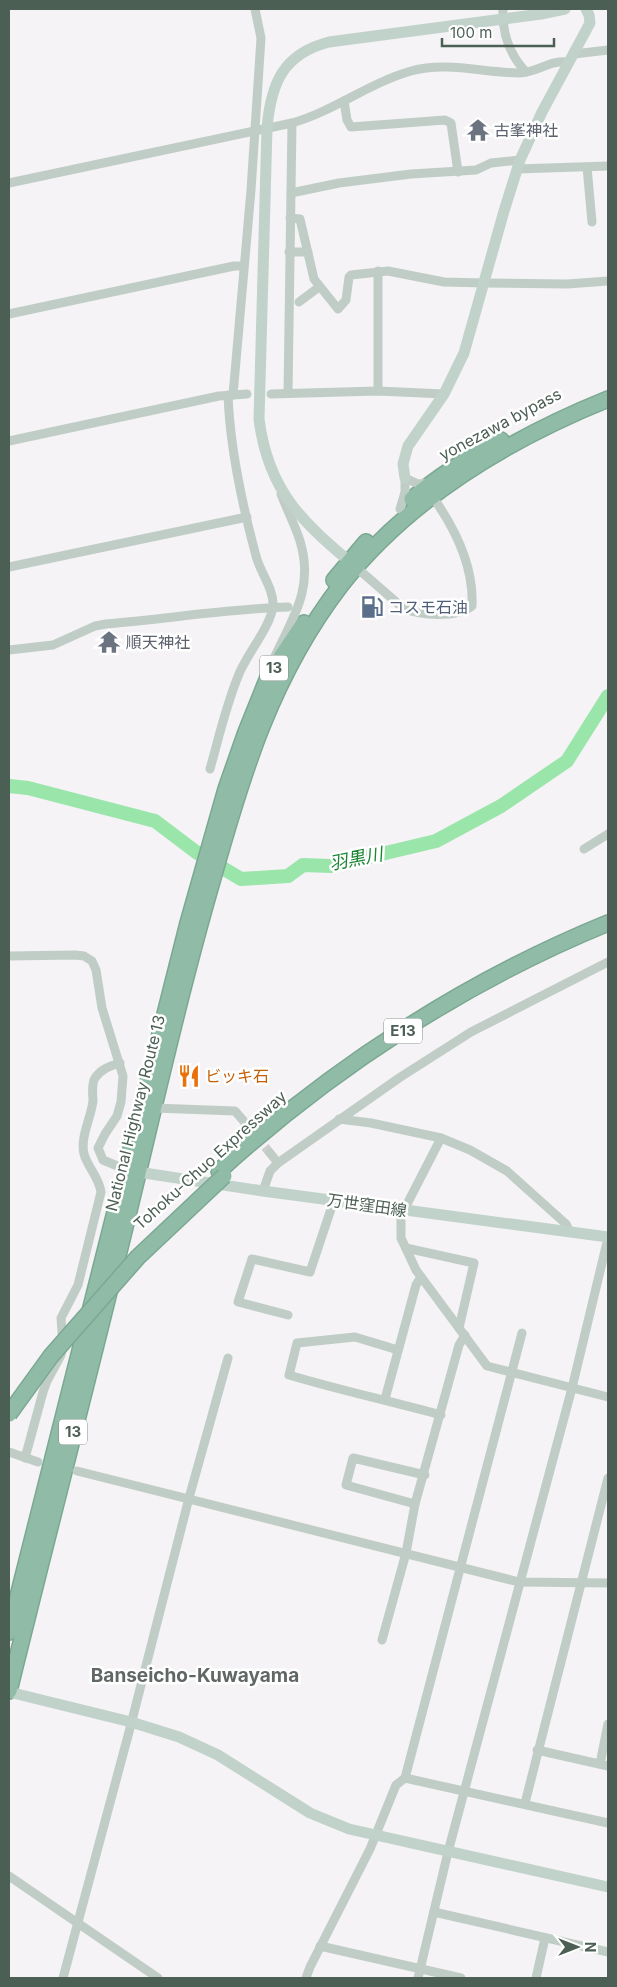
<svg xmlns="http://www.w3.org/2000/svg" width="617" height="1987" font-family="Inter,'Noto Sans JP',sans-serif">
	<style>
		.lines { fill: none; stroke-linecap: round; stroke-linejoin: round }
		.river { stroke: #99e5aa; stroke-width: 14 }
		.street-tunnel { stroke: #cbcecd; stroke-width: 9; stroke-dasharray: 9 4.5; stroke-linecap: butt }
		.highway-casing { stroke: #7ba893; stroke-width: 18 }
		.street { stroke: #c0cdc6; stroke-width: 9 }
		.secondary { stroke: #c1d2ca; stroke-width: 11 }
		.highway { stroke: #90bca7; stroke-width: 15 }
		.highway-bridge-casing { stroke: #7ba893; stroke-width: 18; stroke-linecap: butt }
		.highway-bridge { stroke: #90bca7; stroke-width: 15 }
		.labels { text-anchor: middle; stroke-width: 5; stroke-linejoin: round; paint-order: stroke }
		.shield { fill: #fff; stroke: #828f88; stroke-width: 1 }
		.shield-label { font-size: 15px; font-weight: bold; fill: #4c5f55 }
		.worship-label { font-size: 16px; fill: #5b616d; stroke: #fff; text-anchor: start }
		.street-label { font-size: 16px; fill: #4c5f55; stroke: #fff }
		.service-label { font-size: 16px; fill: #4e5e75; stroke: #fff; text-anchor: start }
		.food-label { font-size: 16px; fill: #c56008; stroke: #fff; text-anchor: start }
		.water-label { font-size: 18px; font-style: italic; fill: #198632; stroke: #fff }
		.quarter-label { font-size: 19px; font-weight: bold; fill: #606764; stroke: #fff }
	</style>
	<rect width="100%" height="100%" fill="#f5f3f5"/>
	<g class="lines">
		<path class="river" d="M9,786L28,788L155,821L196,852L241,879L288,876L303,865L331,866L436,841L501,806L567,761L608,696"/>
		<path class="street-tunnel" d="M248,1126L270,1153"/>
		<defs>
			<g id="highway">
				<path d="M412,499C440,475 469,457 501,440"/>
				<path d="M334,580L366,542"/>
				<path d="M219,1171C332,1068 466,981 608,923"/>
				<path d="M9,1632L188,923L226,789L246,732L269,675L304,623"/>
				<path d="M9,1691C50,1524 94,1357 134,1190C159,1086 183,981 213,878C243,771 272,675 341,585C409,498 507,440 608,399"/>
			</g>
		</defs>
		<use href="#highway" class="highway-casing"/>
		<g class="street">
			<path d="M503,9C502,33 509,54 526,72"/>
			<path d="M574,54L608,50"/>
			<path d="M344,101L347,120L351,127L445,120L451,123L458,172"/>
			<path d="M587,167L592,222"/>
			<path d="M517,169L608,166"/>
			<path d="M9,183L292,123C334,111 369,83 411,71C447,61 484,73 520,73C539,72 549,60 568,62"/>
			<path d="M291,193L339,183L411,174L476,170L491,163L520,160"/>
			<path d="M290,218L300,219L314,279L338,309L346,300L349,277L351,275L388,271L444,282L484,283L567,284L608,281"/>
			<path d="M289,252H308"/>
			<path d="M299,302L319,287"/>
			<path d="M9,314L234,266H243"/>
			<path d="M378,391V271"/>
			<path d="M288,393L292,123"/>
			<path d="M271,394L378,391L444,394"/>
			<path d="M233,395L251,190L261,38L255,9"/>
			<path d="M9,441L219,396L247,394"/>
			<path d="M400,509L405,492V478L418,484L430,483"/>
			<path d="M9,567L247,517"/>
			<path d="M357,568L403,608C420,616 457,618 472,606C474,565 455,528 432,496"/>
			<path d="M9,650L53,645L95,626L106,624C167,619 227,609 288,607"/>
			<path d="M275,656C294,616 314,587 300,541C295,525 287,510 281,494"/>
			<path d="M210,769C219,737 226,705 239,674C247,654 271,626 273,606C274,589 260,572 256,556C242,504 230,449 228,395"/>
			<path d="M584,849L608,834"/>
			<path d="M9,956L75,955L84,956L92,961L96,970L102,1008L123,1076L121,1102L117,1116L105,1134L98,1148L103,1160L127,1170"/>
			<path d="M154,1108L235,1111L248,1126"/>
			<path d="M339,1119L371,1123L441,1138L470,1150L507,1171L566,1224L570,1232"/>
			<path d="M270,1153L278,1163"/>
			<path d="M263,1191L270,1171L278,1163L399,1078L471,1032L608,962"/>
			<path d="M401,1210V1238L416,1270L487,1366L608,1397"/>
			<path d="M404,1210L441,1138"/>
			<path d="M406,1248L474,1263L459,1328"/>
			<path d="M288,1315L238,1302L252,1259L310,1272L334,1200"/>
			<path d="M398,1350L355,1337L297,1343L289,1375C339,1390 390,1401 441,1415"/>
			<path d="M385,1399L416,1285L421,1277"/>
			<path d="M9,1452L38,1462"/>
			<path d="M25,1458L43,1392L47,1381L61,1355L63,1346L61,1318L78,1285L101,1192C99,1177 88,1168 84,1154C80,1137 91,1118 93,1101C93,1093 91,1085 95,1078C101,1069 110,1066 120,1063"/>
			<path d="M77,1471L519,1582L608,1583"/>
			<path d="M415,1504L346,1485L353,1458L425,1475"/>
			<path d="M382,1640L406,1553L415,1504L459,1345L465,1335"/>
			<path d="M537,1750L608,1766"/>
			<path d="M600,1764L608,1724"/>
			<path d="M405,1778L608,1823"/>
			<path d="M525,1803L608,1478"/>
			<path d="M9,1876L158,1978"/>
			<path d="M434,1912L608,1952"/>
			<path d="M320,1946L461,1978"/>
			<path d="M63,1978L129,1732L189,1498L228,1358"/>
			<path d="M306,1978L310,1967L370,1849L396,1785L405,1778L522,1333"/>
			<path d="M418,1978L448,1852L572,1388L608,1238"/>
			<path d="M536,1978L545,1938"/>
		</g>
		<g class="secondary">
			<path d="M405,478L403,464L408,446L444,394L464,353L504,211L520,160L542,112L590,23L589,15L586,9"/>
			<path d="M356,567C302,522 268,491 259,419L267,128C271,83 283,54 329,42L541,14L565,9"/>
			<path d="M131,1171L263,1191L608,1237"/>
			<path d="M9,1692L131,1722L179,1737L218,1755L310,1813L349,1829L608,1887"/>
		</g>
		<use href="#highway" class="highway"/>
		<defs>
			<path id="highway-bridge" d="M9,1414L51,1356L138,1257L224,1176"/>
		</defs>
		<use href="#highway-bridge" class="highway-bridge-casing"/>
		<use href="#highway-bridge" class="highway-bridge"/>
	</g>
	<defs>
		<symbol id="temple-bare" viewBox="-9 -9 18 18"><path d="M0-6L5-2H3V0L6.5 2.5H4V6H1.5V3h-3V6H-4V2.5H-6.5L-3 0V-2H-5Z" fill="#6b7280" stroke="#fff" stroke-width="2.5" paint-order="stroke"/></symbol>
		<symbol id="fuel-bare" viewBox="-9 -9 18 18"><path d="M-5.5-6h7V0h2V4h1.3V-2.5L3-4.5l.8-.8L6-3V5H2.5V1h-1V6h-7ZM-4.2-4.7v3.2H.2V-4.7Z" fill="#5c6f8a" stroke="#fff" stroke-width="2.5" paint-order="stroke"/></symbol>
		<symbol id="restaurant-bare" viewBox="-9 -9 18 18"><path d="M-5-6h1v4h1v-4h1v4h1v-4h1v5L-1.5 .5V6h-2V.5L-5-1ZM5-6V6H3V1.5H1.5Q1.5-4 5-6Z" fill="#e8710a" stroke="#fff" stroke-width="2.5" paint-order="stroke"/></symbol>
	</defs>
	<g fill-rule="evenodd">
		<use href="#temple-bare" x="462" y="114" width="32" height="32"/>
		<use href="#fuel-bare" x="356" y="591" width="32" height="32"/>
		<use href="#temple-bare" x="93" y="626" width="32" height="32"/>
		<use href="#restaurant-bare" x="173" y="1060" width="32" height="32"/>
	</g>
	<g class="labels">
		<g class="shield">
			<rect x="260" y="655.5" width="28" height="25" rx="4"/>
			<rect x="384" y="1018.5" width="38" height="25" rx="4"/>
			<rect x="59" y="1419.5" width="28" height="25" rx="4"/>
		</g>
		<g class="shield-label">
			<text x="274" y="673">13</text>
			<text x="403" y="1036">E13</text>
			<text x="73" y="1437">13</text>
		</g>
		<g class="worship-label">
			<text x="494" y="136">古峯神社</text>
			<text x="126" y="648">順天神社</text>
		</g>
		<g class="street-label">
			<text transform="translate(500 424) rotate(-28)" y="6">yonezawa bypass</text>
			<text transform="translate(135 1113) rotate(-76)" y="6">National Highway Route 13</text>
			<text transform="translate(210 1160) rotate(-42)" y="6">Tohoku-Chuo Expressway</text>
			<text transform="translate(367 1205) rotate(8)" y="6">万世窪田線</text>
		</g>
		<g class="service-label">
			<text x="388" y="613">コスモ石油</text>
		</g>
		<g class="food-label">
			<text x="205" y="1082">ビッキ石</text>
		</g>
		<g class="water-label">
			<text transform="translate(356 859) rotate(-11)" y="6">羽黒川</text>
		</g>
		<g class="quarter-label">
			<text x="195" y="1682">Banseicho-Kuwayama</text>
		</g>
	</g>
	<rect width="617" height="1987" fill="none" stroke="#4c5f55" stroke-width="20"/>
	<g transform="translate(577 1947) rotate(90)" stroke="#ffffff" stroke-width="4" paint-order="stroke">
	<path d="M0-4L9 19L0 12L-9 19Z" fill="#4c5f55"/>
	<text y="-8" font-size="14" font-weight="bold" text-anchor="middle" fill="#4c5f55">N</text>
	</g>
	<path d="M442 38v8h112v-8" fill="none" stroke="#4c5f55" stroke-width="2.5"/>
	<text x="450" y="38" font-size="15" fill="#4c5f55" stroke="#ffffff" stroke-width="4" paint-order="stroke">100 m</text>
</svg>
